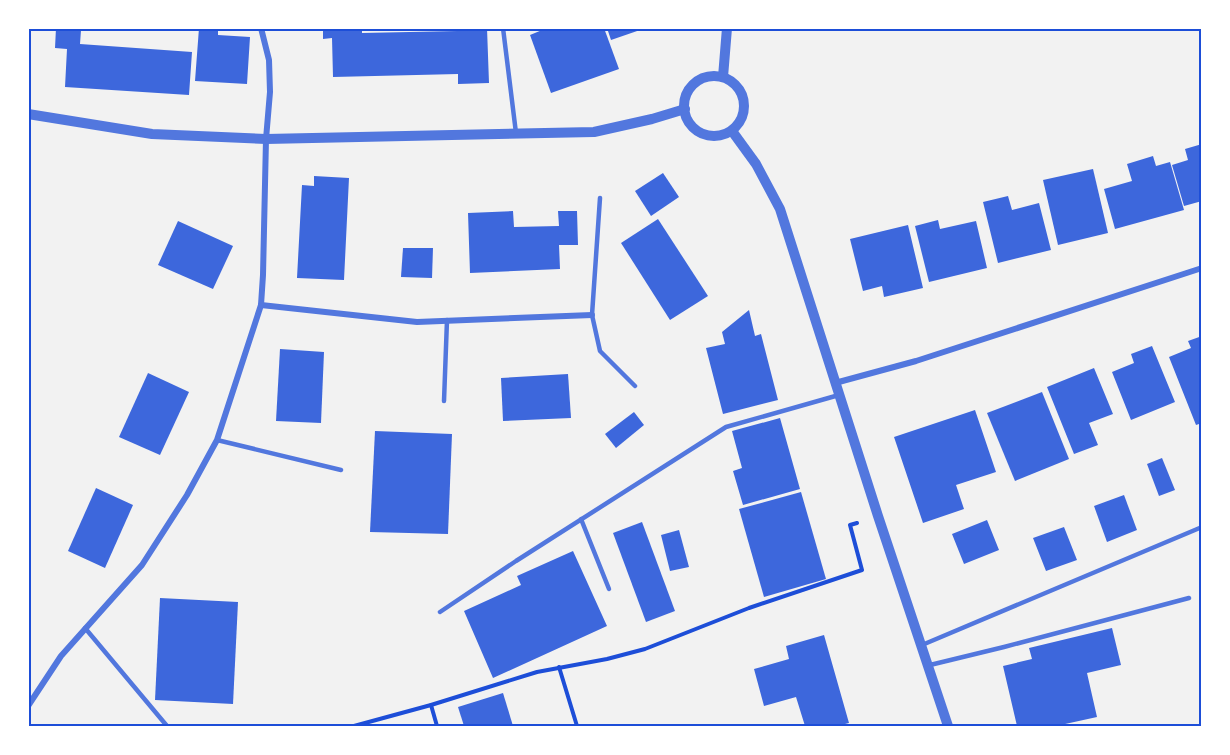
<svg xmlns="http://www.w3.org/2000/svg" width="1230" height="755" font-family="'Alegreya Sans',sans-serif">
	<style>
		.building { fill: #3d67dc }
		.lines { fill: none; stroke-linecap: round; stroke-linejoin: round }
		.path { stroke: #1d4ed8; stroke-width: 4 }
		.service { stroke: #5277de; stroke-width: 4.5 }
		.minor { stroke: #5277de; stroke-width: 6 }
		.tertiary { stroke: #5277de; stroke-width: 10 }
		.neatline { fill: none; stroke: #1d4ed8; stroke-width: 2 }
	</style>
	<rect width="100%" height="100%" fill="#f2f2f2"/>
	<g class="building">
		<path d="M56,28L81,30L80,44L192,52L189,95L65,87L67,49L55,48Z"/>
		<path d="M199,28H218V35L250,37L247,84L195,81Z"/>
		<path d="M323,28H362V33L457,31V28H487L489,83L458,84V74L333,77L332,38L323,39Z"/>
		<path d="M547,28H604L619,69L551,93L530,35Z"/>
		<path d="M607,28H643V29L611,40Z"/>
		<path d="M1202,144V201L1184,206L1172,165L1188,160L1185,149Z"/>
		<path d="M1153,156L1156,166L1170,162L1184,210L1115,229L1104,189L1132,181L1127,164Z"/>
		<path d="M1093,169L1108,233L1058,245L1043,180Z"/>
		<path d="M663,173L679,197L651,216L635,191Z"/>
		<path d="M314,176L349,178L344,280L297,278L302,185L314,186Z"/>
		<path d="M1008,196L1012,210L1039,203L1051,250L998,263L983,202Z"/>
		<path d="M513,211L514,227L559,226L558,211H577L578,245H559L560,269L470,273L468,213Z"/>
		<path d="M658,219L708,296L670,320L621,243Z"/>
		<path d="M938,220L940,229L976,221L987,268L929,282L915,226Z"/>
		<path d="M178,221L233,246L213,289L158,265Z"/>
		<path d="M908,225L923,288L884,297L882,286L863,291L850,239Z"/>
		<path d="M403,248H433L432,278L401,277Z"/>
		<path d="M749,310L755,336L761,334L778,400L723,414L706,348L725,344L722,332Z"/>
		<path d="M1202,336V423L1196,425L1169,357L1191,348L1188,341Z"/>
		<path d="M1152,346L1175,402L1131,420L1112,372L1134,363L1131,354Z"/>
		<path d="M280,349L324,352L321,423L276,421Z"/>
		<path d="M1094,368L1113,414L1089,423L1098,445L1074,454L1047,387Z"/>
		<path d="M148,373L189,392L160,455L119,437Z"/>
		<path d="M568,374L571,418L503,421L501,378Z"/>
		<path d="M1042,392L1069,459L1015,481L987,413Z"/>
		<path d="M975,410L996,472L956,485L964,509L923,523L894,437Z"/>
		<path d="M634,412L644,425L616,448L605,434Z"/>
		<path d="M780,418L800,489L743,505L733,471L742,468L732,431Z"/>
		<path d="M375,431L452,434L448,534L370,532Z"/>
		<path d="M1162,458L1175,490L1159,496L1147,464Z"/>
		<path d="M96,488L133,505L105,568L68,551Z"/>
		<path d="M801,492L826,579L764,597L739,509Z"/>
		<path d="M1124,495L1137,530L1107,542L1094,506Z"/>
		<path d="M987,520L999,550L964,564L952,534Z"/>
		<path d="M642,522L675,611L646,622L613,533Z"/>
		<path d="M1064,527L1077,560L1046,571L1033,538Z"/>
		<path d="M679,530L689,567L670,571L661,535Z"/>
		<path d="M573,551L607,626L493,678L464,611L521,585L517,576Z"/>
		<path d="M160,598L238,602L233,704L155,700Z"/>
		<path d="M1112,628L1121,665L1087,673L1097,717L1056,726H1017L1003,666L1032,659L1029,648Z"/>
		<path d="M824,635L849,723L837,726H805L796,697L764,706L754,669L789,659L786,646Z"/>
		<path d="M503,693L513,726H464L458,707Z"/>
	</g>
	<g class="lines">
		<g class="path">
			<path d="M559,667L577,726"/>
			<path d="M431,705L437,726"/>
			<path d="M354,726L431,705L537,672L607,659L645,649L749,608L862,570L850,525L857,523"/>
		</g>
		<g class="service">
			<path d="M503,28L516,133"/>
			<path d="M600,198L592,315L600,351L635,386"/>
			<path d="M444,401L447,320"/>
			<path d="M217,440L341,470"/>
			<path d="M581,519L609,589"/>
			<path d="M440,612L516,561L726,427L839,395"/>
			<path d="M85,628L167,726"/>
			<path d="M922,645L1202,527"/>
			<path d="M930,665L1004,647L1189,598"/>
		</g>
		<g class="minor">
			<path d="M261,305L417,322L592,315"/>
			<path d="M835,383L916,361L1202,268"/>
			<path d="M28,706L61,656L142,565L187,495L217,440L261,305L263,275L266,139L270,92L269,60L261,28"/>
		</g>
		<g class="tertiary">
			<circle cx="714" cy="106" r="30"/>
			<path d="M723,77L727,28"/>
			<path d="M28,114L152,134L266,139L594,132L652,119L685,109"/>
			<path d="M732,131L756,164L780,209L878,516L948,726"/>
		</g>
	</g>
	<rect width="1230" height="755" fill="none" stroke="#ffffff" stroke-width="60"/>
	<rect x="30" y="30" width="1170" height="695" class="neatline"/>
</svg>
